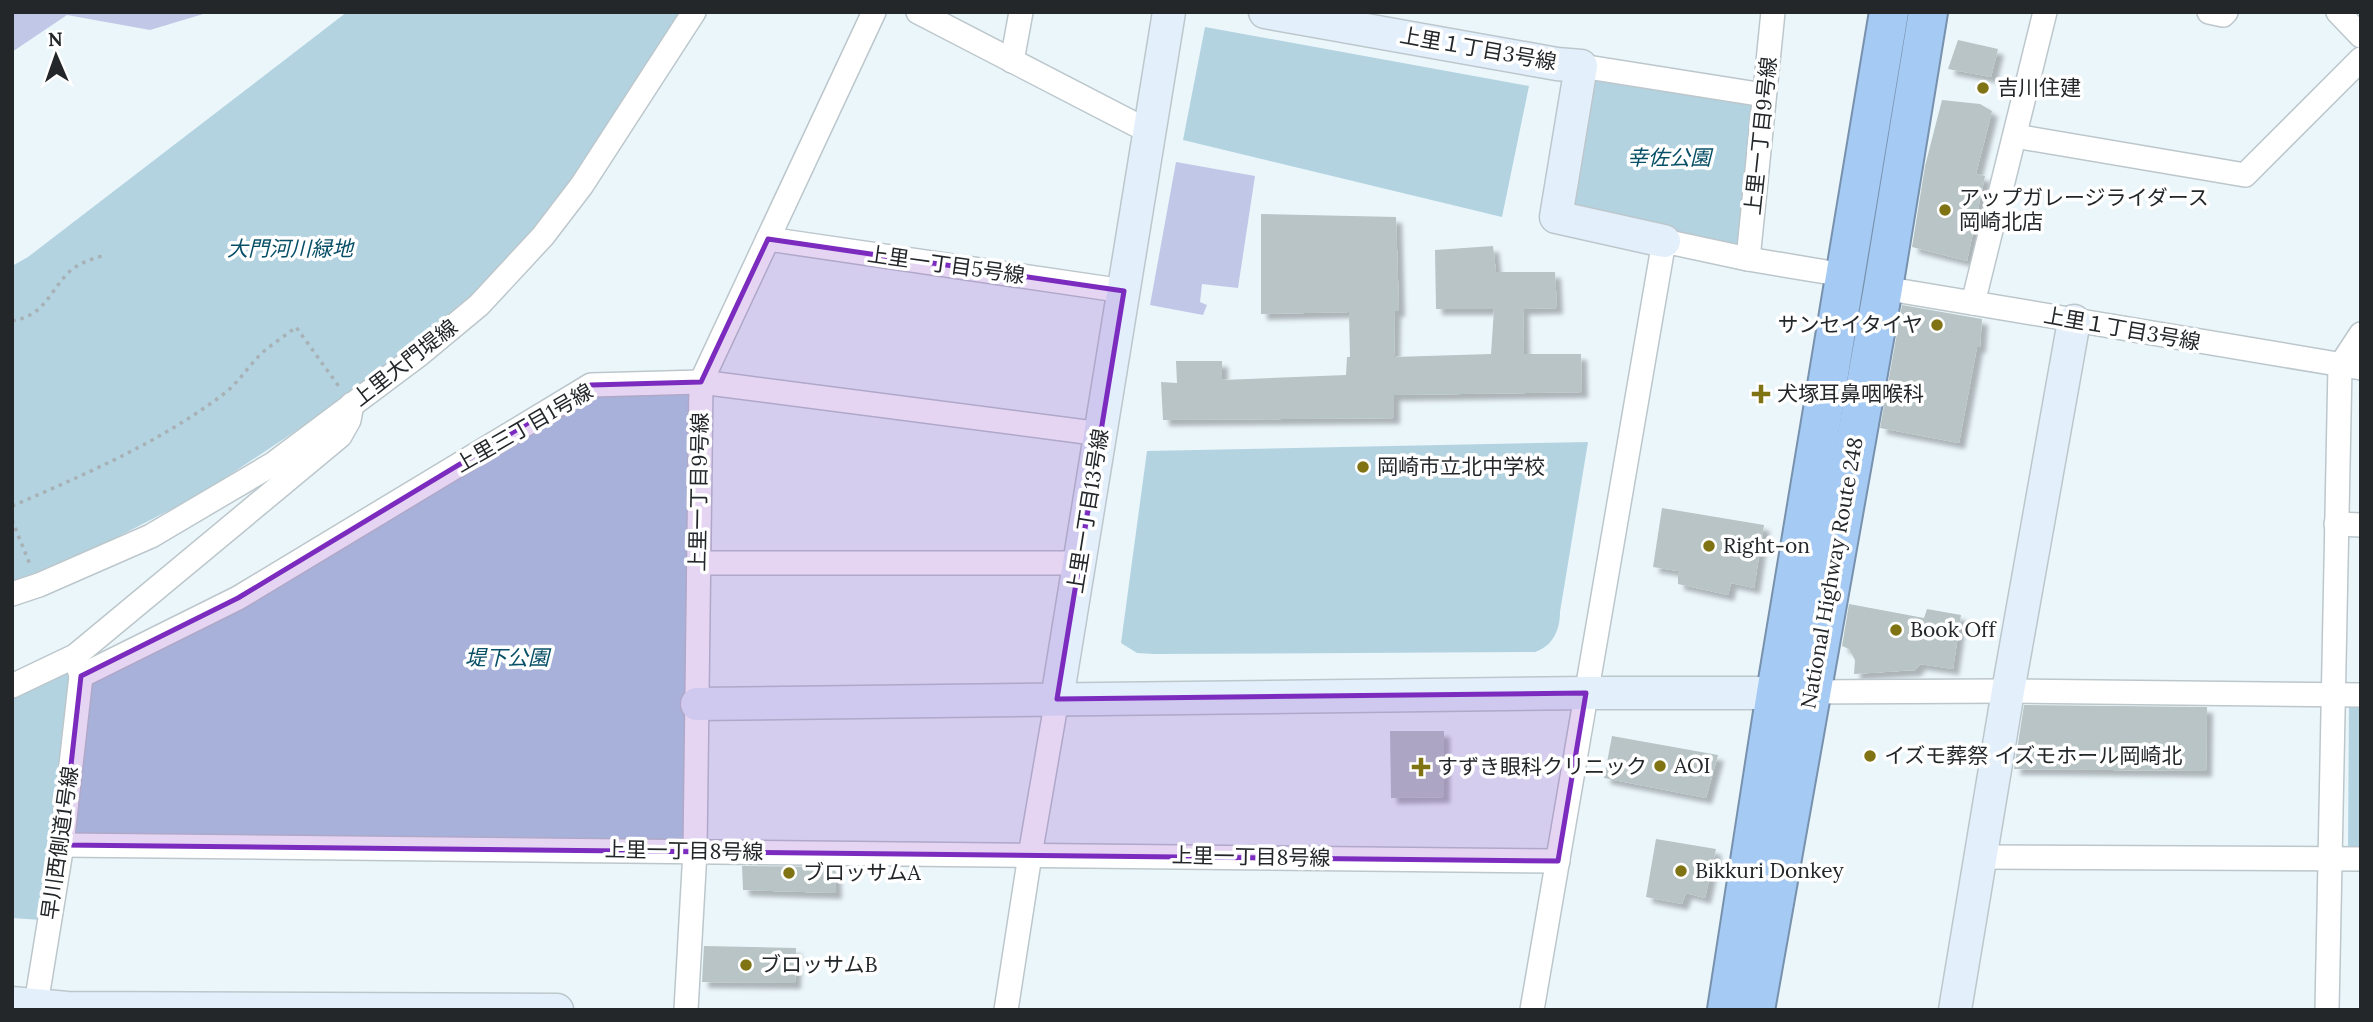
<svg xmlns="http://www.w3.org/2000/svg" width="2373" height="1022" font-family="Lora,'Noto Sans JP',serif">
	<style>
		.green { fill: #b3d3e1 }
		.water { fill: #c1c7e7 }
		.building { fill: #b8c4c5; filter: url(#shadow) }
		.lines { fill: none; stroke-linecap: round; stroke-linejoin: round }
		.street-casing { stroke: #bcc7cc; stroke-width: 26 }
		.secondary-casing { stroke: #bcc7cc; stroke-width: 35 }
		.highway-casing { stroke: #7891ad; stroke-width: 42 }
		.path { stroke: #a8b1b5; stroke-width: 3.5; stroke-dasharray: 3.5 5; stroke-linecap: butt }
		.street { stroke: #fff; stroke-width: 23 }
		.secondary { stroke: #e4effc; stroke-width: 32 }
		.highway { stroke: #a5caf4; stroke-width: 38 }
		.marked { fill: #7b2cbf; fill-opacity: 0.2; stroke: #7b2cbf; stroke-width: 5; stroke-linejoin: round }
		.poi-dot { fill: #807314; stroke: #fff; stroke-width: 2.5 }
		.labels { text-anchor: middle; stroke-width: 7; stroke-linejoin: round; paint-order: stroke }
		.street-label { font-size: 21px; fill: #232729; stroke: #fff }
		.poi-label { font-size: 21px; fill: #232729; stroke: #fff; text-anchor: start }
		.park-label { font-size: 21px; font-style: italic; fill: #064f66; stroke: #fff }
	</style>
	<defs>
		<filter id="shadow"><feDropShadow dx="6" dy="6" stdDeviation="2" flood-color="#0004"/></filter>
	</defs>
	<rect width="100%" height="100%" fill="#ebf6fb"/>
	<g class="green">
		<path d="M347,12H686L579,171L535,227L473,295L426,336L321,414L201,494L92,550L12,582V266L28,257Z"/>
		<path d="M1205,27L1529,86L1502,217L1183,140Z"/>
		<path d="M1591,78L1754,104L1740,241L1734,245L1579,212L1571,200Z"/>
		<path d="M684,389L691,395L685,836L678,843L81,836L75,830L88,685L595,394Z"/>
		<path d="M1588,442L1560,612C1560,630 1553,646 1535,652L1154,654L1137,653L1121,643L1147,451Z"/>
		<path d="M65,669L70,677L56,829L41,920L12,918V695Z"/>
		<path d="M2349,702L2361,703V851H2348Z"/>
	</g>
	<g class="water">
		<path d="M12,12H210L150,30L67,15L12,52Z"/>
		<path d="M1176,162L1255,176L1238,288L1202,284L1200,302L1207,305L1203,315L1150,305Z"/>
	</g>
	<g class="building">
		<path d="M1958,40L1998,49L1991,77L1948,69Z"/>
		<path d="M1942,100L1980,104L1992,111L1976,174L1985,176L1967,261L1912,247L1925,166Z"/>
		<path d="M1261,214L1396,217L1399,311H1395L1394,357L1491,354L1494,309H1436L1435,250L1493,246L1496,272H1555L1557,308L1523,309L1524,354H1581L1582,392L1394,395V418L1163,420L1161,382L1177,383L1176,361H1222V380L1346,375L1347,357H1350L1349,312L1261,314Z"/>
		<path d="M1902,305L1982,319L1980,347H1977L1959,443L1880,428Z"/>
		<path d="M1662,508L1764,525L1754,588L1731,583L1728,595L1678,584V571L1653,567Z"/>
		<path d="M1849,604L1924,618L1927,609L1961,615L1953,669L1920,664L1915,670L1854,674L1855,660L1849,649L1842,646Z"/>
		<path d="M2024,705L2207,707L2206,771L2014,769Z"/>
		<path d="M1390,731H1444V797L1391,798Z"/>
		<path d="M1612,736L1718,755L1706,798L1604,778Z"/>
		<path d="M1656,839L1716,849L1705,898L1686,893L1682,904L1646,897Z"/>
		<path d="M742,866L835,867L836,893L743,890Z"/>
		<path d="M704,946L796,948L795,983L702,982Z"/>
	</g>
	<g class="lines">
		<defs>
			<g id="street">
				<path d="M918,12L1150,132"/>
				<path d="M2209,12L2223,15L2226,12"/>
				<path d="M2338,12L2361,36"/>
				<path d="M1012,61L1021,12"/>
				<path d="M1581,66L1764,95"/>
				<path d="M2015,136L2245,175L2361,59"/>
				<path d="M768,239L1124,291"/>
				<path d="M1748,259L1773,12"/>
				<path d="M1883,288L2361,368"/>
				<path d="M1973,303L2045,12"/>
				<path d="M2336,524L2361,525"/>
				<path d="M698,563H1080"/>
				<path d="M12,594L39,585L151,536L273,464L420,354L479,305L543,236L582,185L694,12"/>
				<path d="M81,676L238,598L591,385L701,382L1101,434"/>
				<path d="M12,686L75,656L340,436L349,420L352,404"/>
				<path d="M1800,692L2008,691L2361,695"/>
				<path d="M62,845L1558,861"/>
				<path d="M1982,857L2361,859"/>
				<path d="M35,1010L62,845L81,676L77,662"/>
				<path d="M686,1010L695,851L701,382L874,12"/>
				<path d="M1006,1010L1030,855L1057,699"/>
				<path d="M1532,1010L1664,241L1748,259L1844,275"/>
				<path d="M2327,1010L2340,366L2361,334"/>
			</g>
			<g id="secondary">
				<path d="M1265,12L1557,64L1581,66L1556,217L1664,241"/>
				<path d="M1057,699L1169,12"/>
				<path d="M697,704L1586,693H1776"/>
				<path d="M12,1003L67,1008L557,1010"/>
				<path d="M1955,1010L2008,691L2074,321"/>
			</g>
			<g id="highway">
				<path d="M1727,1010L1776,693L1889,12"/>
				<path d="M1755,1010L1883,288L1928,12"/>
			</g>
		</defs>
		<use href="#street" class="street-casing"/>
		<use href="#secondary" class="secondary-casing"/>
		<use href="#highway" class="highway-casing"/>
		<g class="path">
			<path d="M12,321C43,316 48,295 67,274C76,264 89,260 102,256"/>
			<path d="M12,506C84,475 158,443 221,396C239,383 247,367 262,353C272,344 285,336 296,327L340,388"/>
			<path d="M12,520L31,567"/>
		</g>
		<use href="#street" class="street"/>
		<use href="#secondary" class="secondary"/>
		<use href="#highway" class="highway"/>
	</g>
	<path class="marked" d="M768,239L1124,291L1057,699L1586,693L1558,861L62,845L81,676L238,598L591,385L701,382Z"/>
	<g class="poi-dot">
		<circle cx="1983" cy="88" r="7"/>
		<circle cx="1945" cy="210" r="7"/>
		<circle cx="1937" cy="325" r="7"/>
		<path d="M1757.5 383.5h7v7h7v7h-7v7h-7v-7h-7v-7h7z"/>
		<circle cx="1363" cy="467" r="7"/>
		<circle cx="1709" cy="546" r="7"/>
		<circle cx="1896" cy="630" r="7"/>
		<circle cx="1870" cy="756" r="7"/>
		<circle cx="1660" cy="766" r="7"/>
		<path d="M1417.5 756.5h7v7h7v7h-7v7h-7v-7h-7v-7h7z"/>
		<circle cx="1681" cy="871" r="7"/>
		<circle cx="789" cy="873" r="7"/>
		<circle cx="746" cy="965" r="7"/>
	</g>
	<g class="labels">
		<g class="street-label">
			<text transform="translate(1478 49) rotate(10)" y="7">上里１丁目3号線</text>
			<text transform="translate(1761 136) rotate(-84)" y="7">上里一丁目9号線</text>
			<text transform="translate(946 265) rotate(8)" y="7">上里一丁目5号線</text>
			<text transform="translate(2122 329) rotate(10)" y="7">上里１丁目3号線</text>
			<text transform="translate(405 363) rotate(-38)" y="7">上里大門堤線</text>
			<text transform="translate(524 428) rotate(-30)" y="7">上里三丁目1号線</text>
			<text transform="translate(699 492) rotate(-89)" y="7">上里一丁目9号線</text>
			<text transform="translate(1088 511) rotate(-81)" y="7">上里一丁目13号線</text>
			<text transform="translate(1832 573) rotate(-80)" y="7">National Highway Route 248</text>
			<text transform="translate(60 843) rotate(-82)" y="7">早川西側道1号線</text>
			<text transform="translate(684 851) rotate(1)" y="7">上里一丁目8号線</text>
			<text transform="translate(1251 857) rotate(1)" y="7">上里一丁目8号線</text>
		</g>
		<g class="poi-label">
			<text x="1997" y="95">吉川住建</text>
			<text x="1959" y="205">アップガレージライダース<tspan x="1959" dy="24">岡崎北店</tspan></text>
			<text x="1923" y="332" text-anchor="end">サンセイタイヤ</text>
			<text x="1777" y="401">犬塚耳鼻咽喉科</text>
			<text x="1377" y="474">岡崎市立北中学校</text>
			<text x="1723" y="553">Right-on</text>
			<text x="1910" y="637">Book Off</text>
			<text x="1884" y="763">イズモ葬祭 イズモホール岡崎北</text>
			<text x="1674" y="773">AOI</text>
			<text x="1437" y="774">すずき眼科クリニック</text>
			<text x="1695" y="878">Bikkuri Donkey</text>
			<text x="803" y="880">ブロッサムA</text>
			<text x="760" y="972">ブロッサムB</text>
		</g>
		<g class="park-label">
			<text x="1669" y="165">幸佐公園</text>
			<text x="290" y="256">大門河川緑地</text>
			<text x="507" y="665">堤下公園</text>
		</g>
	</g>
	<rect width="2373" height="1022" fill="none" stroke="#232729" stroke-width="28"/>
	<g transform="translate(56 56) rotate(358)" stroke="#ffffff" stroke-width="5" paint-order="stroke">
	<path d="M0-5L12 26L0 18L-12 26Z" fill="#232729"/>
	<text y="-10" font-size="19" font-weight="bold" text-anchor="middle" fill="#232729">N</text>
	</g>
</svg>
